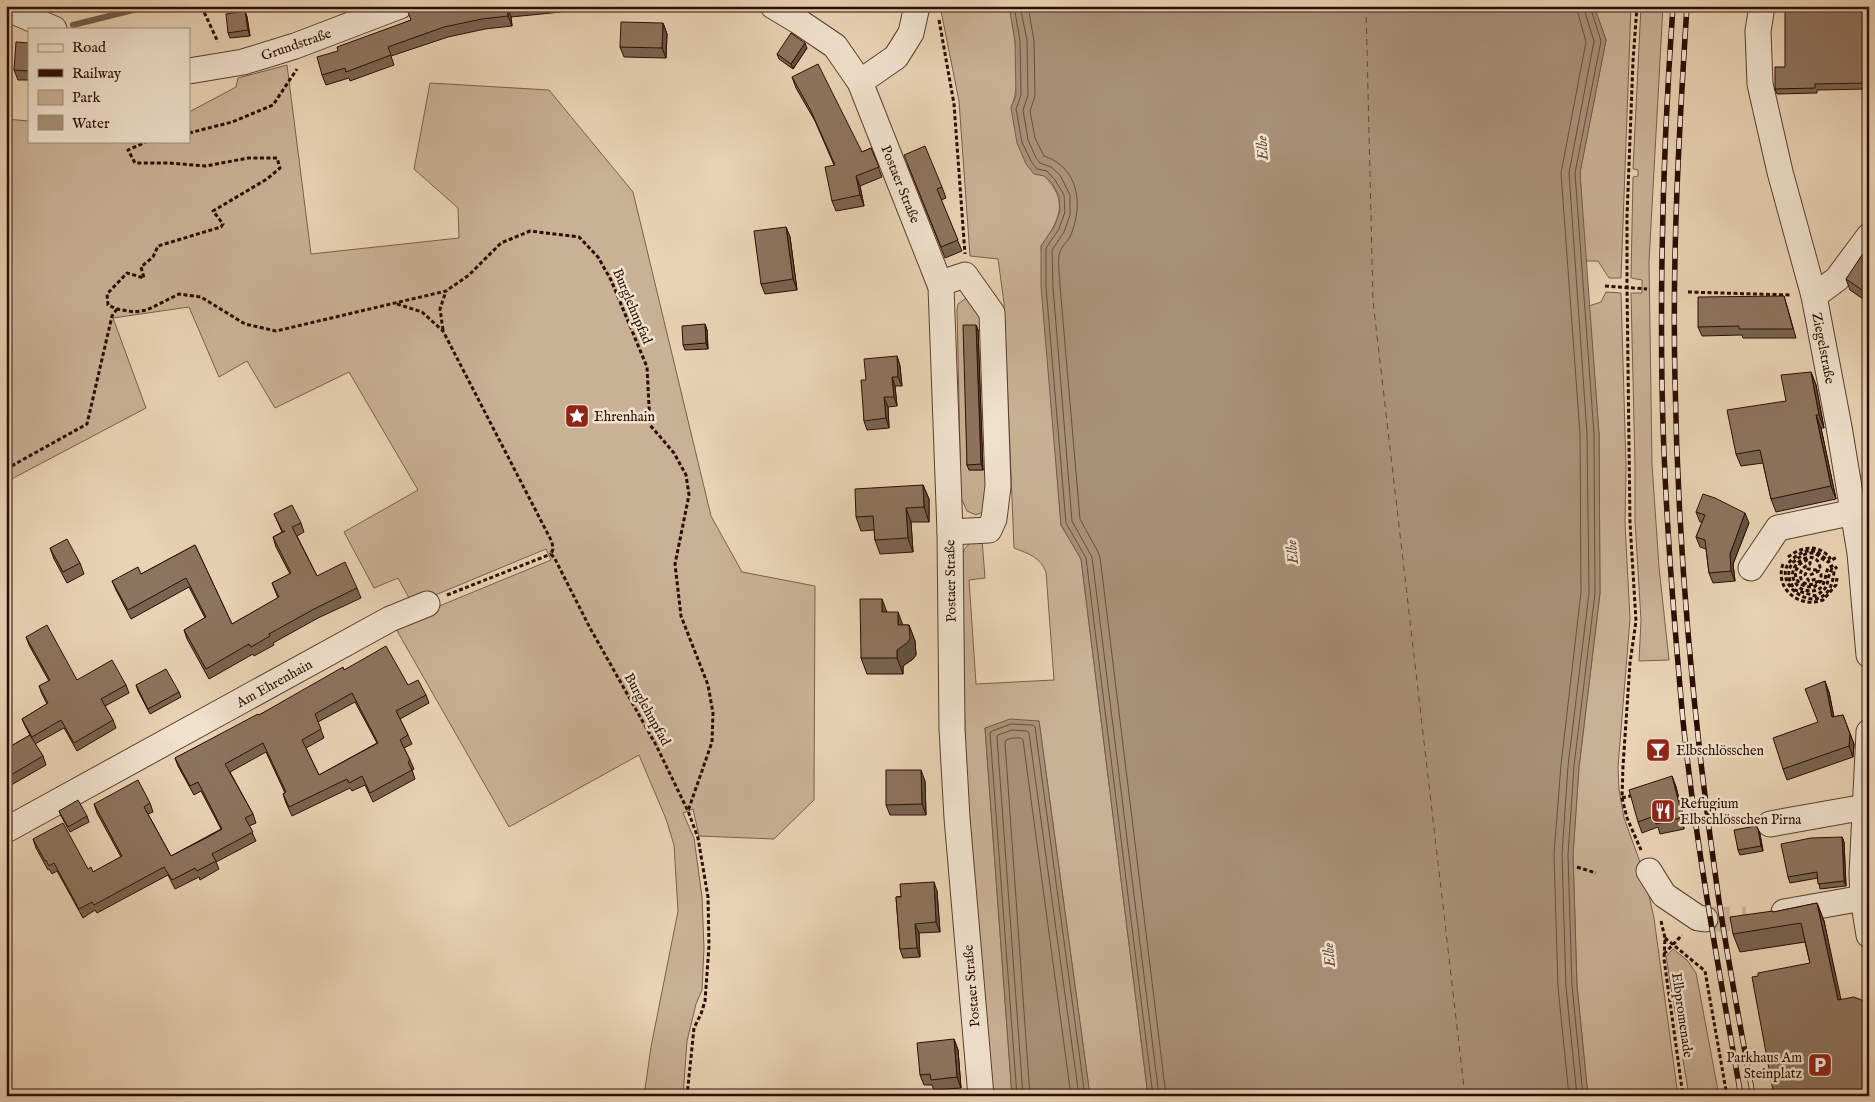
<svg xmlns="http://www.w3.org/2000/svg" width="1875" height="1102" font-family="'IM FELL English',serif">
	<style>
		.green { fill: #c9b195; stroke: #7a5f4a }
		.water { fill: #a89077; stroke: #765c47 }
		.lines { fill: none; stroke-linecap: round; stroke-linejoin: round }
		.shore { stroke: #694e3c; stroke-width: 1 }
		.stream { stroke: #765c47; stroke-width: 6 }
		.ferry { stroke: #634836; stroke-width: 1; stroke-dasharray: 6 5; stroke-linecap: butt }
		.minor-tunnel { stroke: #ccb599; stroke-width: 25; stroke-dasharray: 25 12; stroke-linecap: butt }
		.minor-casing { stroke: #5a3e2d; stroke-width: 27 }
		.path { stroke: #2a0d00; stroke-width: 3; stroke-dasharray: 4 2.5; stroke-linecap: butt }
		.minor { stroke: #f1e2ce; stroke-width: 25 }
		.rail-casing { stroke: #2a0d00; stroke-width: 5.5 }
		.rail { stroke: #f1e2ce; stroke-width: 4; stroke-dasharray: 11; stroke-linecap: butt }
		.wall { fill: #796451; stroke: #2a0d00; fill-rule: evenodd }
		.shaded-wall { fill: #635142; stroke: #2a0d00 }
		.building { fill: #8d745e; stroke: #2a0d00; fill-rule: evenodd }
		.labels { text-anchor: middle; stroke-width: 5; stroke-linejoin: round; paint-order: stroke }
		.street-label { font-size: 14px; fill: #2a0d00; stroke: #f1e2ce }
		.poi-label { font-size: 14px; fill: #2a0d00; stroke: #f1e2ce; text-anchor: start }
		.water-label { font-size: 15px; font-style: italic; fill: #634836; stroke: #f1e2ce }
	</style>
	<rect width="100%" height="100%" fill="#e9d3b4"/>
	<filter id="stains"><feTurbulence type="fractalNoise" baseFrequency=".004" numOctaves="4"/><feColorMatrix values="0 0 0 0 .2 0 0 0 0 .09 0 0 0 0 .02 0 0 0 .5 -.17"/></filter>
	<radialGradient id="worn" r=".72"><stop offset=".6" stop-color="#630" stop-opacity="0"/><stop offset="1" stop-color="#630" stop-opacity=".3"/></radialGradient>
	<g class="green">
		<path d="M940,6H1009C1015,37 1023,79 1011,108L1044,176C1070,201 1059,221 1041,246L1061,525L1081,559L1148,1096H1090L1039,721L985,728L1012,1096H988L966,794L962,554C967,544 971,541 982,539L985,578L969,580L976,684L1054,680L1046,572C1040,557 1029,554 1014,548L1004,303L998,259L970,256L959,101Z"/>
		<path d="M1594,6H1631L1621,278H1609L1598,261H1585L1580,172L1606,40Z"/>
		<path d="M1641,6H1663L1649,262L1652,464L1659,567L1669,660L1639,661L1641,620L1635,521V466L1631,293H1642V280L1631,278L1633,177L1638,176V170L1633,169Z"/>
		<path d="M287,65L311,254L459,238L458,208L414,169L430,83L549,90L633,192L711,516L742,572L815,586L814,800L774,839L699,836L693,809L683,813L694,838L702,897L704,948L702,990L696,1004L687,1041L683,1096H644L651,1047L678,911L674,845L666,819L639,755L509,827L396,629L432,609L551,560L546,549L428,598H409L398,578L374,588L344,532L418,490L349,372L275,408L247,361L219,377L189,307L113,318L146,408L6,482V119L29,121V141H189V112L236,87L238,78Z"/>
		<path d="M1606,292L1621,293L1626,466L1625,523L1630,619L1618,767L1619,789L1624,818L1644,873L1654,918L1678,1096H1588L1577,986L1573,855L1579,767L1600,593L1599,434L1589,306L1601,302Z"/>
		<path d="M966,298L977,302L983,330L965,331L969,470H988L983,512L976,515L967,511L961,498L957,310L958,304Z"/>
		<path d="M1673,949L1687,960L1696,973L1719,1096H1689L1666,957Z"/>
	</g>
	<g class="water">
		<path d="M1009,6H1594L1606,40L1580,173L1599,434L1600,593L1579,767L1573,855L1577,986L1588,1096H1148L1081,559L1061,525L1041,287V246L1054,227L1060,211L1059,196L1052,183L1044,176L1034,174L1026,164L1017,143L1011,108L1016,95L1015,41Z"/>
		<path d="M1010,719L1039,721L1090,1096H1012L985,728Z"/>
	</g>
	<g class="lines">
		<g class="shore">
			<path d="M1014,6L1020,41L1021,95L1016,109L1022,142L1031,161L1037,169L1047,171L1055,180L1064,195L1065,212L1059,229L1046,248V287L1066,523L1086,558L1153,1096"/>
			<path d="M1020,6L1027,40L1028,95L1023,110L1028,140L1036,158L1040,163L1051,167L1060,175L1070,195V215L1064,232L1052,250L1053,287L1072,521L1092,557L1159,1096"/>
			<path d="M1028,6L1034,41L1035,96L1030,111L1035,138L1044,156C1078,167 1083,203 1072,232C1070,240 1062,245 1060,252C1057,259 1060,278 1060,286L1080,519L1097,550L1100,557L1166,1096"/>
			<path d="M1017,1096L990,733L992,731L1011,724L1033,725L1035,727L1085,1096"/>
			<path d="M1023,1096L997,737L998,735L1012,730L1027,731L1029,733L1079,1096"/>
			<path d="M1030,1096L1005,743L1006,740L1013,738H1021L1023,740L1071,1096"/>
			<path d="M1569,1096L1558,987L1554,854L1561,765L1581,592L1580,434L1561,173L1586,42L1576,6"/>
			<path d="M1577,1096L1566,987L1562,855L1568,766L1589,593L1587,434L1569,173L1594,41L1583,6"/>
			<path d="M1583,1096L1572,986L1568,855L1574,766L1595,593L1594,434L1575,173L1601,41L1590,6"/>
		</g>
		<path class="stream" d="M73,25L149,6"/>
		<path class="ferry" d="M1366,6L1373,301L1465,1096"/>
		<path class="minor-tunnel" d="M1705,919H1746"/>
		<defs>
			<g id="minor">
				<path d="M773,6L798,21L835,46L860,82L941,287L950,532L952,729L957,818L981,1096"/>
				<path d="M1762,6L1758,31L1760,84L1780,172L1814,296L1839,427L1860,553L1869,655"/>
				<path d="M6,8L54,29"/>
				<path d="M189,71L243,62L295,46L400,6"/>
				<path d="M860,82L896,57L911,33L917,6"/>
				<path d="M941,287L947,281L965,275L992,313L998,486L994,519L989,530L950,532"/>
				<path d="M1814,296L1837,279L1869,236"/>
				<path d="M1751,568L1778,528L1854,512"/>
				<path d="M1869,732L1862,874L1863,898L1869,935"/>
				<path d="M1770,824L1865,807"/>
				<path d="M6,830L390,619L427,604"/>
				<path d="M1649,871L1664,895L1698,918L1705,919"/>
				<path d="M1784,912L1863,898"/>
			</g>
		</defs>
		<use href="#minor" class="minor-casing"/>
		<g class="path">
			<path d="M204,6V12L218,42"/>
			<path d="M1637,6L1633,61L1627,216V287L1630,523L1636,621L1630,663L1623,766L1622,798L1627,818L1641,850"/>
			<path d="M939,20L954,104L965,254"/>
			<path d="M189,133L232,122L273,105L297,69"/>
			<path d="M148,141L128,150L135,163H169L206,166L248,158H277L280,168L267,179L213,211L223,224L221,227L158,246L153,257L141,267L144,278L127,273L107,294L108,305L117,309L134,312L147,310L179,294L201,297L245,324L276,331L446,291L469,275L501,243L530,231L579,237L598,257L611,280L647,367L650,425L674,453L686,475L689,495L675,564L681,616L708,685L713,713L712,742L688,811"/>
			<path d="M1605,286L1647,289"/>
			<path d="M1688,292L1791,295"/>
			<path d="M397,304L422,312L443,331L552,542L553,549L551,554"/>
			<path d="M443,330L440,309L446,291"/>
			<path d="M6,469L87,424L112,316L117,309"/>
			<path d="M551,554L555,559L590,628L656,745L688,811L698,838L708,897L709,946L705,1001L701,1014L694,1028L687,1096"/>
			<path d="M1788,557C1801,547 1818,543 1830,558L1826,559L1816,551C1807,550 1802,552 1795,557C1760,581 1830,630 1834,571L1832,569C1824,582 1833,586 1815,596L1795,590C1786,578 1786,565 1800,557C1803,555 1807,553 1811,553C1818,553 1822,560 1828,562L1837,557"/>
			<path d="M1783,564C1774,589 1800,609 1823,600L1836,585L1837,578"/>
			<path d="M1810,575L1819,571L1821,574V581L1814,587C1803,587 1796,584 1795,572L1800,564L1807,560L1810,561V564C1790,572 1805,593 1818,581L1816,579L1809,581L1805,575L1808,569L1816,570L1820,567C1816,544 1779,567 1798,586C1801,590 1807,591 1812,591C1826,590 1824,578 1828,568L1834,565L1837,569"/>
			<path d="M447,595L551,554"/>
			<path d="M1622,798L1634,795"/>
			<path d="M1577,867L1596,873"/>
			<path d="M1661,921L1665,938L1664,959L1683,1096"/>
			<path d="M1665,938L1705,971L1727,1096"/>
			<path d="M1664,954L1682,935"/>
		</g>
		<use href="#minor" class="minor"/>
		<defs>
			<g id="rail">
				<path d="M1673,6C1664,132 1660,259 1662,386C1664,497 1673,609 1683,721C1696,846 1719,971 1741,1096"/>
				<path d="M1687,6C1679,131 1672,255 1675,380C1678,554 1694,729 1719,901C1729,966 1741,1031 1753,1096"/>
			</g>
		</defs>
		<use href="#rail" class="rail-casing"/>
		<use href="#rail" class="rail"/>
	</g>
	<g class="wall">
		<path d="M424,6H560L561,12L511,17L512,26L485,29L448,37L391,56L394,65L350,81L349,78L326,85L322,75L338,51L411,20Z"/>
		<path d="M1869,6V89L1817,90V93L1777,94L1775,89L1785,67Z"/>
		<path d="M245,11L247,17L250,36L230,38L228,33Z"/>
		<path d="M663,23L667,34L666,58L624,57L620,47Z"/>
		<path d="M29,43V80H18L14,70Z"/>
		<path d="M807,48L793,69L779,59L777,54Z"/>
		<path d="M792,77L862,152L871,148L882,177L860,186L864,206L836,211L832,201L834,165L815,121L796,88Z"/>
		<path d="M908,165L942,187L946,198L941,200L962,251L945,258Z"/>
		<path d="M786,227L790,237L797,290L765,294L761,284Z"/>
		<path d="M1869,252V303L1850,290L1846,279Z"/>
		<path d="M1784,296L1787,306L1796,338H1743L1742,335L1702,336L1698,327Z"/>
		<path d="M705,324L707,330L708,349L685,350L683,345Z"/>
		<path d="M976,325L978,330L983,470H969L967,465Z"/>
		<path d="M897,356L900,366L902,386H895L897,406L888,407L889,428L867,430L864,421L866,380Z"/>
		<path d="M1811,372L1816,385L1824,428H1821L1836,499L1776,512L1771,499L1763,463L1741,466L1736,454L1786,401Z"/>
		<path d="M923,485L929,499V522H911L913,552L880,554L875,540L874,530L861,531L856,517Z"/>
		<path d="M1696,512L1749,523L1733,564L1735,581L1713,583L1709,573L1706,549L1700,547L1696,537L1702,522H1700Z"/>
		<path d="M274,514L301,523L304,532L297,536L317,576L357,588L361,598L318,618L273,643L274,645L254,656L253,654L209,679L187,639L184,630L205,618L189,587L131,619L116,590L112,581L141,574L195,545L232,624L278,598L272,583L290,574L276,547L273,537L282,532Z"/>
		<path d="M50,548L80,563L84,574L67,583L54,559Z"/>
		<path d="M886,612L903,625H909L915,641L916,655L913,659L903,666V674H867L861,658Z"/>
		<path d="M26,637L77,680L126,685L129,693L105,706L113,720L116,728L77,751L64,728L35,744L43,756L46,765L6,788V749L30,735L25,726L22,719L47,704L42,694L39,686L49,681L29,645Z"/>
		<path d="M344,670L408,685L426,695L429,703L400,719L408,735L412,744L404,748L410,760L414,769L412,770L415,779L373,802L365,785L352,791L350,788L292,816L286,803L283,794L285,793L266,752L230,772L253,814L256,823L249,826L256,841L216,862L219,869L200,880L199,877L175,889L168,875L97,913L95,910L83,918L57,871L52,874L49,869L48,870L36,848L33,839L93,872L121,857L97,813L94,804L150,803L153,812L148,814L171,856L221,829L201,791L194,795L178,766L175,758L259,715ZM355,702L377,743L319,775L306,748L324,738L318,722Z"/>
		<path d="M136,685L179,692L181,697L150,714L138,691Z"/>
		<path d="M1829,692L1834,717L1843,715L1854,744L1853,757L1787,780L1783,769L1818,722Z"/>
		<path d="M1672,776L1676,787L1685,822L1683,823L1684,829L1660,834L1658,827L1642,833L1638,822Z"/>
		<path d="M925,781L926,815H890L886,805Z"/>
		<path d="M59,811L87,816L89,822L70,832L61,816Z"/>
		<path d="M1758,829L1760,834L1763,851L1740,855L1738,850Z"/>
		<path d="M1842,837L1844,842L1846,886L1820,889L1818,878L1790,883L1788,877Z"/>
		<path d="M937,891L940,932L919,933L920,957L903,958L900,949L896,897Z"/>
		<path d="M1817,903L1824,921L1840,999L1869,1096L1810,963L1805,942L1740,952L1733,934L1774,912Z"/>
		<path d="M954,1039L958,1050L961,1088L934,1090L932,1085H924L920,1075Z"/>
	</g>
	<g class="shaded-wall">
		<path d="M507,7L511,17L512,26L508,16Z"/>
		<path d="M245,11L247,17L250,36L248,30Z"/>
		<path d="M663,23L667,34L666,58L662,48Z"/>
		<path d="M805,43L807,48L793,69L791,64Z"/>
		<path d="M856,176L860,186L864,206L860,195Z"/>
		<path d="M786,227L790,237L797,290L793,279Z"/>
		<path d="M705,324L707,330L708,349L706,343Z"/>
		<path d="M976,325L978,330L983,470L981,464Z"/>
		<path d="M897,356L900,366L902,386L898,377Z"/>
		<path d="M1811,372L1816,385L1824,428L1819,415Z"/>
		<path d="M892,377L895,386L897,406L894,397Z"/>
		<path d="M884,397L888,407L889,428L886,418Z"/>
		<path d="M1816,415L1821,428L1836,499L1831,486Z"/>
		<path d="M923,485L929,499V522L924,507Z"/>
		<path d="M906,508L911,522L913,552L908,538Z"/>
		<path d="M1745,513L1749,523L1733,564L1735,581L1731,571L1730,554Z"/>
		<path d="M882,599L888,615L882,612Z"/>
		<path d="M898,612L904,628L898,625Z"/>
		<path d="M909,625L915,641L916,655L913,659L903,666V674L897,658V650Z"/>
		<path d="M1825,681L1829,692L1836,728L1832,717Z"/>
		<path d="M1850,734L1854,744L1853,757L1849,746Z"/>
		<path d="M921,770L925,781L926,815L922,804Z"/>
		<path d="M1672,776L1676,787L1685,822L1681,811Z"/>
		<path d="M1679,812L1683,823L1684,829L1680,818Z"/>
		<path d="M1758,829L1760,834L1763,851L1761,846Z"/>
		<path d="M1842,837L1844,842L1846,886L1844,881Z"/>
		<path d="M934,882L937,891L940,932L936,922Z"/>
		<path d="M1817,903L1824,921L1845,1018L1838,1000Z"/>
		<path d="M915,924L919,933L920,957L917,948Z"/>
		<path d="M1864,1001L1869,1015V1027Z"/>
		<path d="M954,1039L958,1050L961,1088L957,1077Z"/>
	</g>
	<g class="building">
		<path d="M424,6H516L507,7L508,16L482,19L444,27L388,47L391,55L346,72L345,68L322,75L317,57L338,51L337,47L411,20L408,12Z"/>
		<path d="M1785,6H1869V83L1815,84V88L1775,89V67H1785Z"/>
		<path d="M245,11L248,30L228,33L226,14Z"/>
		<path d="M621,22L663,23L662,48L620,47Z"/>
		<path d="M791,33L805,43L791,64L777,54Z"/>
		<path d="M16,42L29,43V71L14,70Z"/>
		<path d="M818,64L862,152L871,148L879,167L856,176L860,195L832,201L825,167L835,165L811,111L792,77Z"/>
		<path d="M925,146L942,187L937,189L958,240L941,247L904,155Z"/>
		<path d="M786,227L793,279L761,284L754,231Z"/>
		<path d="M1866,249L1869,252V295L1846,279Z"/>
		<path d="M1784,296L1793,329H1739V326L1698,327V297Z"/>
		<path d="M705,324L706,343L683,345L682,326Z"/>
		<path d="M963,325H976L981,464L967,465Z"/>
		<path d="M897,356L898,377H892L894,397H884L886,418L864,421L861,380H866L864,359Z"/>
		<path d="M1811,372L1819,415H1816L1831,486L1771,499L1760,450L1736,454L1727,410L1786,401L1781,375Z"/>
		<path d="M923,485L924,507L906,508L908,538L875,540L873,516L856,517L855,489Z"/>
		<path d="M1703,494L1715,498L1745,513L1730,554L1731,571L1709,573L1705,540L1696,537L1705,515L1696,512Z"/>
		<path d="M292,505L301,523L292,527L317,576L345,562L357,588L314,609L269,634L270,636L251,647L249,644L206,669L184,630L206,617L186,578L128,610L112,581L138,567L141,574L195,545L232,624L279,597L272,583L291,573L273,537L285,531L283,532L274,514Z"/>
		<path d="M67,539L80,563L63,572L50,548Z"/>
		<path d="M860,599H882V612H898V625H909L910,639L907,643L897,650V658H861Z"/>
		<path d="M47,625L77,680L112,660L126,685L101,699L113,720L74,743L61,720L32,737L22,719L48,703L39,686L50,680L26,637Z"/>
		<path d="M386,646L408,685L418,680L426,695L396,711L408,735L400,740L410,760L408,762L412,770L370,793L362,776L349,783L347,779L289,807L283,794L286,792L263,743L225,764L253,814L245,818L253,832L212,854L216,861L197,871L195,868L172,880L164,867L94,905L92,902L79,909L54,863L49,866L46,860L45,861L33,839L63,823L88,869L91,867L93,872L122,856L94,804L138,780L150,803L144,807L171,856L208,837L222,829L198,782L190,786L175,758L258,714L259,715L343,667L344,670ZM352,693L378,743L319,775L302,740L321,729L315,714Z"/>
		<path d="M166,669L179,692L148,709L136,685Z"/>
		<path d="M1825,681L1832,717L1843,715L1850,734L1849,746L1783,769L1773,738L1818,722L1805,689Z"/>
		<path d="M30,735L43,756L6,778V749Z"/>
		<path d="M886,770H921L922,804L886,805Z"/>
		<path d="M1672,776L1681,811L1679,812L1680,818L1656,824L1654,816L1638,822L1629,790Z"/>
		<path d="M78,800L87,816L68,827L59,811Z"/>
		<path d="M1756,826L1758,829L1761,846L1738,850L1734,830Z"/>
		<path d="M1842,837L1844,881L1818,884L1817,872L1788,877L1781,844L1811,838Z"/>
		<path d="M934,882L936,922L915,924L917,948L900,949L896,897H901L900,884Z"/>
		<path d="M1817,903L1838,1000L1854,997L1864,1001L1869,1027V1096H1774L1752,977L1758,976V973L1810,963L1801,923L1733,934L1730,917L1773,911V912Z"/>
		<path d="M954,1039L957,1077L931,1080L930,1074L920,1075L917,1043Z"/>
	</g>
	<defs>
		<symbol id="sight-square" viewBox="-11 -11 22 22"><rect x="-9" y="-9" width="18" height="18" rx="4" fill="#8f2418" stroke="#f1e2ce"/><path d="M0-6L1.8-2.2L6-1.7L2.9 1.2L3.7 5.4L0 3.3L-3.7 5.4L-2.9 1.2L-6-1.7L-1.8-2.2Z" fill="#fff"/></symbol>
		<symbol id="bar-square" viewBox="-11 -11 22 22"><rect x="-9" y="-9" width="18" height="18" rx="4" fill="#8f2418" stroke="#f1e2ce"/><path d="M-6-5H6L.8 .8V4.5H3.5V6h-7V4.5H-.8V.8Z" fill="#fff"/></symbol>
		<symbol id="restaurant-square" viewBox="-11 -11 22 22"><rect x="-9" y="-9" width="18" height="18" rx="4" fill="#8f2418" stroke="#f1e2ce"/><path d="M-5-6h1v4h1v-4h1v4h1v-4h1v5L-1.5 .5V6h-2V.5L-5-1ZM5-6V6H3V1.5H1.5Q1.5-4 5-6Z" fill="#fff"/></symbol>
		<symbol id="parking-square" viewBox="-11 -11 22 22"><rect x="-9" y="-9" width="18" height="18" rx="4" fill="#8f2418" stroke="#f1e2ce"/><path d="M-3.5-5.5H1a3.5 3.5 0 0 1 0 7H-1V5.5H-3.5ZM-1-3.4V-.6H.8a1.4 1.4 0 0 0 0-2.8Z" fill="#fff"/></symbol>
	</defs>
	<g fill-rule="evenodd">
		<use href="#sight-square" x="563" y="402" width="28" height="28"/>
		<use href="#bar-square" x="1644" y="736" width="28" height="28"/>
		<use href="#restaurant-square" x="1649" y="797" width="28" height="28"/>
		<use href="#parking-square" x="1806" y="1051" width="28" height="28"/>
	</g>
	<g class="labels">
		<g class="street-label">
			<text transform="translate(296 44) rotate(-19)" y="5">Grundstraße</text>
			<text transform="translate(901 184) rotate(68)" y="5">Postaer Straße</text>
			<text transform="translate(633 306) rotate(67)" y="5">Burglehnpfad</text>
			<text transform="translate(1824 348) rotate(79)" y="5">Ziegelstraße</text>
			<text transform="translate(950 581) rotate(-91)" y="5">Postaer Straße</text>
			<text transform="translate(274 683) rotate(-29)" y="5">Am Ehrenhain</text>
			<text transform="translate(648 709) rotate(61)" y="5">Burglehnpfad</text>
			<text transform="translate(971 986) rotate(-95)" y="5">Postaer Straße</text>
			<text transform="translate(1683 1015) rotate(82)" y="5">Elbpromenade</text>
		</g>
		<g class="poi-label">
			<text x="594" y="421">Ehrenhain</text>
			<text x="1676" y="755">Elbschlösschen</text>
			<text x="1680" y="808">Refugium<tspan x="1680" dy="16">Elbschlösschen Pirna</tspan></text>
			<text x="1802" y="1062" text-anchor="end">Parkhaus Am<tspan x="1802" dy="16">Steinplatz</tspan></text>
		</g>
		<g class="water-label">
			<text transform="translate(1262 148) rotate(-93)" y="5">Elbe</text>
			<text transform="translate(1292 552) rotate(-95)" y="5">Elbe</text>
			<text transform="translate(1329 955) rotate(-95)" y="5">Elbe</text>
		</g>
	</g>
	<rect width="1875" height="1102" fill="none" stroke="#e9d3b4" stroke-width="25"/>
	<rect x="8" y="8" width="1860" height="1087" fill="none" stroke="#2a0d00" stroke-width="2.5"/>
	<rect x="12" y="12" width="1850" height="1077" fill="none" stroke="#2a0d00"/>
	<rect x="28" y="28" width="162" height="115" fill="#f1e2ce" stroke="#a18d7c"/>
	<rect x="38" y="44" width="25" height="8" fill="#f1e2ce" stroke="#a18d7c"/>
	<text x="72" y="52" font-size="15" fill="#2a0d00">Road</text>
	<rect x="38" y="69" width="25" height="8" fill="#2a0d00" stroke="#a18d7c"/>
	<text x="72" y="78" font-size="15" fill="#2a0d00">Railway</text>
	<rect x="38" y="90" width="25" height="15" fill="#c9b195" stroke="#a18d7c"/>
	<text x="72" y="102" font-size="15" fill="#2a0d00">Park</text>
	<rect x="38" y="115" width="25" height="15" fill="#a89077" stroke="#a18d7c"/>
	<text x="72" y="128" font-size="15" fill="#2a0d00">Water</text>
	<rect width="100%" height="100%" filter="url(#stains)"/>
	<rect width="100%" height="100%" fill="url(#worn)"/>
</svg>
